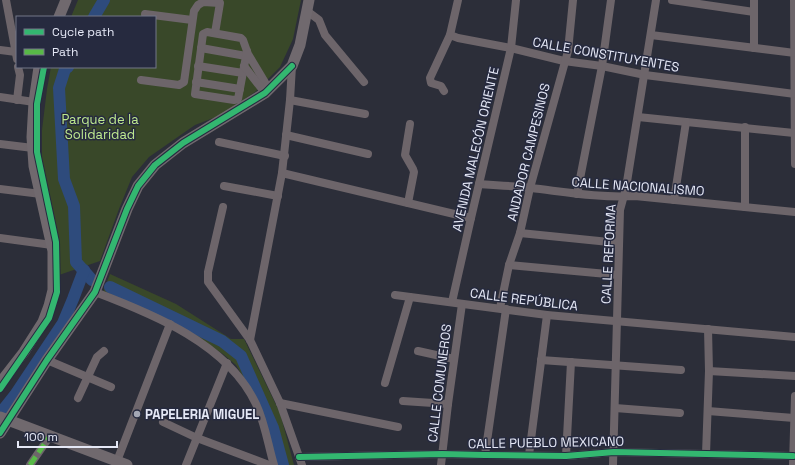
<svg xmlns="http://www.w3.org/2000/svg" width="795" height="465" font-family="'Space Grotesk',sans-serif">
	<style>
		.green { fill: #394829 }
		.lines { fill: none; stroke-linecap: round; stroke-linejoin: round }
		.river { stroke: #2e4b7c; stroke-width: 12 }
		.street { stroke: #6d656a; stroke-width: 8 }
		.secondary { stroke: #70696e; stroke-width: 11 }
		.quiet { stroke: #58b947; stroke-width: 5; stroke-dasharray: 10 5; stroke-linecap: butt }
		.cycleway-casing { stroke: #262a3f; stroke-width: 8 }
		.cycleway { stroke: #33b770; stroke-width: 6 }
		.poi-dot { fill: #a4a7b4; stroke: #262a3f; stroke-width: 1.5 }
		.labels { text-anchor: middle; stroke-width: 3; stroke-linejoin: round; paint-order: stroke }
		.street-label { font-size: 13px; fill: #e5e8f6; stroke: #262a3f }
		.park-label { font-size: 13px; fill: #bee98e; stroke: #262a3f }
		.poi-label { font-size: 13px; font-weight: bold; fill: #e5e8f6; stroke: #262a3f; text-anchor: start }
	</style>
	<rect width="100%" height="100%" fill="#2c2e39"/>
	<g class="green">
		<path d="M78,0H301L293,39L280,67L255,92L221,115L195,125L149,157L132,177L119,209L100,261L59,275V248L53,210L42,172V130L47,89L51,67H155V17H71Z"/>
		<path d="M110,274L176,304L231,339H244L280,413L294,465H278L260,405L236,365L223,354L178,325L103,292Z"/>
	</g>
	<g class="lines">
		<g class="river">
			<path d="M94,17L104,0"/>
			<path d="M68,67L65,69L59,88L64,179L74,206L76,262L92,280"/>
			<path d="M110,287L222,341L241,356L273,428L283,465"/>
			<path d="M0,414L15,395L63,323L73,299L84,270"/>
		</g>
		<g class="street">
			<path d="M6,0L17,59"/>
			<path d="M672,0L754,12"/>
			<path d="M794,0L795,164"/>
			<path d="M307,11L319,20L325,35L364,82"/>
			<path d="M145,14L192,20"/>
			<path d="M450,35L458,38L511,48L564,61L602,66L645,75L795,94"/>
			<path d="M651,35L795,53"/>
			<path d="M201,48L246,56"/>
			<path d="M754,48V0"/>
			<path d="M0,50L16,52"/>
			<path d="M247,51L238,99L234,100L195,94L203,34L207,32L241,38L243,40L248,54L269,89"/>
			<path d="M198,66L243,73"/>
			<path d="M244,66L265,93"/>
			<path d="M141,80L179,85L184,82L194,11L198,5L203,2L220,3L215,33"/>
			<path d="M196,82L240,89"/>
			<path d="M444,91L441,86L431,83L430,78L450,35L458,0"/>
			<path d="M0,97L34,102"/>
			<path d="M17,100L20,75L18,67"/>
			<path d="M290,100L365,114"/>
			<path d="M638,117L794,133"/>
			<path d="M745,127V207"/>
			<path d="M286,135L368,154"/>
			<path d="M219,142L285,156"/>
			<path d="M0,144L33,148"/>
			<path d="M282,173L471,218"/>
			<path d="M479,184C496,185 514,186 531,188C566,192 600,198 635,196L795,212"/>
			<path d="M224,186L278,196"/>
			<path d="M0,189L41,194"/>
			<path d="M577,194L602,66L611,0"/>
			<path d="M674,200L686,122"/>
			<path d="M408,203L414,172L413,169L405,155L410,124"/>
			<path d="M223,207L208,272V282L250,340L280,403L302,465"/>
			<path d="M520,233L619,243"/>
			<path d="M0,238L52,245"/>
			<path d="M509,265L618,275"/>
			<path d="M95,292C153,314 228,344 256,404C265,423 268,445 274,465"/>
			<path d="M395,295L547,315L795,337"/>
			<path d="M452,302L471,218L511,48L516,0"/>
			<path d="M500,308L509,265L520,233L530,188L568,51L573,0"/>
			<path d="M250,340L282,173L290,100L292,66"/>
			<path d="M418,351L454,359"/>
			<path d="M47,360L111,387"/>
			<path d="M541,360L681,370"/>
			<path d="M709,371L795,376"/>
			<path d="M385,383L410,297"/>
			<path d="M78,398L97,357L104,351"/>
			<path d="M403,401L448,404"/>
			<path d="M280,403L398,427"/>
			<path d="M615,408L680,413"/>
			<path d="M708,411L794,418"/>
			<path d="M163,422L197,438L269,465"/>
			<path d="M706,454L709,371L708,329"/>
			<path d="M485,455L506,309"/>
			<path d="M529,455L547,315"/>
			<path d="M566,456L571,362"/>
			<path d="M299,457L442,454L485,455L566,456L614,452L793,456"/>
			<path d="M117,461L170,324"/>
			<path d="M30,465L50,436"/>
			<path d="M186,465L227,363"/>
			<path d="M441,465L448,404L462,304"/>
			<path d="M613,465L620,210L626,188L656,0"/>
			<path d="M793,465L795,396"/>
		</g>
		<g class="secondary">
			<path d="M59,17L66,0"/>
			<path d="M0,383L24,352L43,322L49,306L53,290V251L34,166L32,137L34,102L39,67"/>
			<path d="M0,417L127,465"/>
			<path d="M0,433L47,360L95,292L127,209L138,186L155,165L183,143L265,93L292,66L300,45L309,0"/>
		</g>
		<path class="quiet" d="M30,465L50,436"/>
		<defs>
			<g id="cycleway">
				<path d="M0,389L49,318L57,292L56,242L37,152V104L44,67"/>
				<path d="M0,433L47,360L95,292L127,209L138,186L155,165L183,143L265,93L292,66"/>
				<path d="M299,457L442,454L485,455L566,456L614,452L793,456"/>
			</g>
		</defs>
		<use href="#cycleway" class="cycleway-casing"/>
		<use href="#cycleway" class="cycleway"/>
	</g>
	<circle class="poi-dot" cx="137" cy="414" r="4"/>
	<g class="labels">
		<g class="street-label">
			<text transform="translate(606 54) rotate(10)" y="5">CALLE CONSTITUYENTES</text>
			<text transform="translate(475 149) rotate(-77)" y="5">AVENIDA MALECÓN ORIENTE</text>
			<text transform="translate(528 152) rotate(-76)" y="5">ANDADOR CAMPESINOS</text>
			<text transform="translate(638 186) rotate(4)" y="5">CALLE NACIONALISMO</text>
			<text transform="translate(608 254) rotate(-87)" y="5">CALLE REFORMA</text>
			<text transform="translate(524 299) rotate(7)" y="5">CALLE REPÚBLICA</text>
			<text transform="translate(439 383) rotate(-83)" y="5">CALLE COMUNEROS</text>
			<text transform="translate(546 442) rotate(-1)" y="5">CALLE PUEBLO MEXICANO</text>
		</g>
		<g class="park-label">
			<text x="100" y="124">Parque de la<tspan x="100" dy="15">Solidaridad</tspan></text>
		</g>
		<g class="poi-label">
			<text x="145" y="419">PAPELERIA MIGUEL</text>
		</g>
	</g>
	<rect x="16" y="16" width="140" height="52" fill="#262a3f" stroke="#727688"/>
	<rect x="24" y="29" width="20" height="6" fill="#33b770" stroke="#727688"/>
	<text x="52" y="36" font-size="12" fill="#e5e8f6">Cycle path</text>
	<rect x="24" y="49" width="20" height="6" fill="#58b947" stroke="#727688"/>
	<text x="52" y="56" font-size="12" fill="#e5e8f6">Path</text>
	<path d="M18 441v6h99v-6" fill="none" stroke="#e5e8f6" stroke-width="2"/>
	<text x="24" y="441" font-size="12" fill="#e5e8f6" stroke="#262a3f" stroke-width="3" paint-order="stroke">100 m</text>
</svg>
